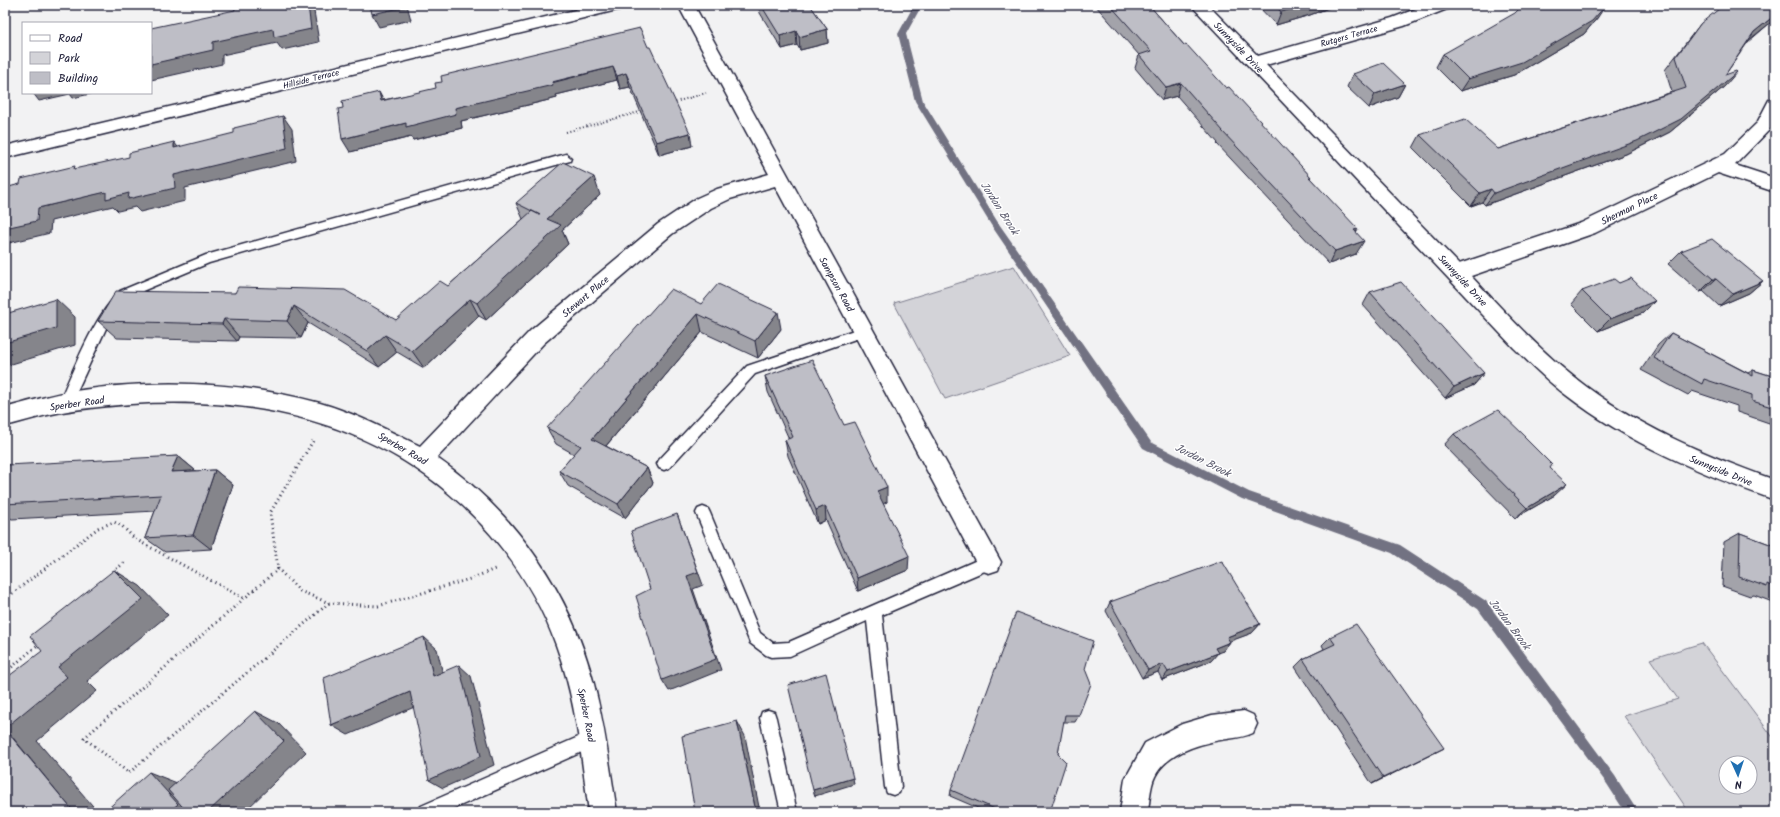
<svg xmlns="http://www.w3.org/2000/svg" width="1780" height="817" font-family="Kalam,sans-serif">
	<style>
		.green { fill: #d3d3d8; stroke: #7a7a8a; fill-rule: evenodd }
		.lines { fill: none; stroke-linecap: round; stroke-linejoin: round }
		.stream { fill: #727282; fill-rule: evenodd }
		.lane-casing { stroke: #22223b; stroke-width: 3 }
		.street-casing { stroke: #22223b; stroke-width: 3 }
		.path-far1 { stroke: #22223b; stroke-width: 2; stroke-dasharray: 1 2.5; stroke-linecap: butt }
		.path { stroke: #22223b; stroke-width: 3; stroke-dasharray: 1 3.5; stroke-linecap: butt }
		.lane { fill: #fff; fill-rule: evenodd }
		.street { fill: #fff; fill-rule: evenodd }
		.wall { fill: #a3a3aa; stroke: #22223b }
		.shaded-wall { fill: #85858b; stroke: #22223b }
		.building { fill: #bebec6; stroke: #22223b }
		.labels { text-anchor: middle; stroke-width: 3; stroke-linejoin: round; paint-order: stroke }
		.far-street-label { font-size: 9px; fill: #22223b; stroke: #fff }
		.street-label { font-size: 10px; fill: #22223b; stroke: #fff }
		.water-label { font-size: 11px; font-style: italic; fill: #58586b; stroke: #fff }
	</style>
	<rect width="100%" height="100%" fill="#f2f2f3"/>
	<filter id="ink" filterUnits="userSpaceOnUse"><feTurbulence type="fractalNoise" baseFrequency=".025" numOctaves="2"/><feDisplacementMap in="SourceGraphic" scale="8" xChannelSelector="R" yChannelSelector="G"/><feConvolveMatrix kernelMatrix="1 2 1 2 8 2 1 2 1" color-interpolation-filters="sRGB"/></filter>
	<g filter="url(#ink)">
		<g class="green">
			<path d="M1014,266L1070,356L945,399L894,303Z"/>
			<path d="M1702,643L1775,740V812H1689L1624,716L1678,699L1650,659ZM1726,763H1750V787H1726Z"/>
		</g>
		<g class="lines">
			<path class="stream" d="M914,5H922L906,34L923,101L997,221L1151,442L1249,492L1400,545L1486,601L1615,776L1638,812H1625L1607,784L1478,609L1392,553L1242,499L1143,448L991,225L915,101L898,34Z"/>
			<defs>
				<g id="lane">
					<path d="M566,154L571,158L570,161L209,263L128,297L117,308L108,324L70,406L65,407L60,406L59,402C75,367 93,318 120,291L206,255Z"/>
					<path d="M863,327L867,329L869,332L867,335L755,374L669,468L664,470L659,468L657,464L659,460L747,366Z"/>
					<path d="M703,507L708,509L710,513L760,633L773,643L789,642L984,557L989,555L994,557L996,562L994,567L882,615L901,787L899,793L893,795L887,793L885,787L867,621L790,656L771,657L766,655L750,643L748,638L696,513L698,509Z"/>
					<path d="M768,710L774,712L776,718L797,812H781L760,718L762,712Z"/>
					<path d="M592,731L598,733L600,739L598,745L446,812H419L421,806Z"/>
				</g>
				<g id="street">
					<path d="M596,5H625L623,9L617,10L5,158V146Z"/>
					<path d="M678,5H694L1001,562L998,570L989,573L980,570L775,186L730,199L711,208L672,234L544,343L437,458C515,512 571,593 594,684C605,726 610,769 617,812H589C581,756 576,699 556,645C537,592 504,544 462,505C371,420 253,396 131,404C107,406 82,408 57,413C40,416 22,422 5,426V408C23,403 40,398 58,394C144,378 236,380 320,403C355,413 387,430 420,446L530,331L658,224L697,198L717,189L769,174Z"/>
					<path d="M1191,5H1208L1258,56L1392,18L1426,5H1449L1447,9L1404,26L1266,65L1459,264L1581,223L1725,154L1757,123L1769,100L1775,98V122L1773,126L1735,165L1775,178V192L1718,173L1595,233L1471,276C1504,311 1537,348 1575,378C1634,425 1705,455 1775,480V500C1701,474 1628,443 1566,395C1547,381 1531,364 1514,348Z"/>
					<path d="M1244,711L1253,715L1257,724L1253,733C1240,739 1226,738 1211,742C1188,747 1158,759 1152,785C1150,793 1149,803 1148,812H1120L1125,779L1145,743L1182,724L1212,715Z"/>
				</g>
			</defs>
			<use href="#lane" class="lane-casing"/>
			<use href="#street" class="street-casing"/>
			<g class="path-far1">
				<path d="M672,103L706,93"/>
				<path d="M566,132L643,111"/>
			</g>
			<g class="path">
				<path d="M313,441L270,513L278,569L300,591L329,603L378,606L470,579L495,569"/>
				<path d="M278,569L84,738L129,773L329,603"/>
				<path d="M113,572L125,562"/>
				<path d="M5,599L98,528L114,522L122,526L135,539L245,599"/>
				<path d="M5,673L40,643"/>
			</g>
			<use href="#lane" class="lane"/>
			<use href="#street" class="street"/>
		</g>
		<g class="wall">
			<path d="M758,5H810L827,29L828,43L800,50L797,45L782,49L760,13Z"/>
			<path d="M1095,5H1149L1184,45L1311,177L1310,178L1356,233V254L1329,264L1217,144L1218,143L1177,96L1162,100L1135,68L1139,55Z"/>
			<path d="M1257,5H1336L1310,15L1276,25Z"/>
			<path d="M1775,5V22L1770,23L1748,42L1725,75V86L1670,132L1626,154L1485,205L1482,202L1471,206L1413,148L1420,135L1498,149L1672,92L1665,70L1701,23Z"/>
			<path d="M1598,17L1584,34L1514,75L1460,91L1436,67L1443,54Z"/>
			<path d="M648,47L692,146L659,155L630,87L620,89L617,80L556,95L557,98L461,121L462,128L413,140L411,137L350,152L343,108Z"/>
			<path d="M1353,74L1405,84L1398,97L1369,108L1347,87Z"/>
			<path d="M600,195L562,230L568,244L486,320L479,316L424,368L397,352L379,367L308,323L301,338L239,337L237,341L117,338L98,321L235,293L396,320L448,286L523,219L516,203Z"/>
			<path d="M1681,251L1763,281L1749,293L1719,306L1703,291L1700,292L1668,264Z"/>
			<path d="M1619,283L1655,301L1643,313L1598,331L1571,304L1582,291Z"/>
			<path d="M1370,292L1484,373L1474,385L1445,398L1363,305Z"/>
			<path d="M701,304L781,329L758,358L702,332L606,446L647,468L653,483L625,518L568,486L559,471L574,454L556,444L547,428Z"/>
			<path d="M1671,333L1748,373L1753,370L1775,377V425L1737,412V406L1692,391L1688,395L1641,370L1658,345Z"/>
			<path d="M765,376L844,425L887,502L883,503L908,570L858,591L826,520L818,524L788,456L785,440L789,439L768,392Z"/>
			<path d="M1454,434L1524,437L1550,468L1555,495L1515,518L1444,445Z"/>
			<path d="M178,456L196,471L215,470L233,485L211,549L165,552L145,538L155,511L12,519L10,518L5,530V469Z"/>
			<path d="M1740,533L1775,546V603L1754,595L1750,596L1722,586L1724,542Z"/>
			<path d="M1110,602L1260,624L1252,633L1229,641L1230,642L1223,651L1218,652L1211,661L1162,680L1158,672L1142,678L1106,611Z"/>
			<path d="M1330,637L1432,754L1372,784L1295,667L1303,659L1324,649L1322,645Z"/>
			<path d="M1085,669L1079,715L1075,722H1063L1058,754L1050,812H987L950,796L951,790Z"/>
		</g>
		<g class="shaded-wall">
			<path d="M308,5H313L319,42L282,50L277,43L222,55V64L151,80V64L213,42Z"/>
			<path d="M404,5H407L411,20L379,27L372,14Z"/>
			<path d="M1304,5H1336L1310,15L1276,25L1281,12Z"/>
			<path d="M1606,5L1598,17L1584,34L1514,75L1460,91L1468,79Z"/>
			<path d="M1775,15V22L1770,23L1743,45L1754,32Z"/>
			<path d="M827,29L828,43L800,50L799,37Z"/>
			<path d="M796,31L797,45L782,49L780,36Z"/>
			<path d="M613,67L617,80L556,95L557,98L461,121L462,128L413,140L411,137L350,152L342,139L406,123L455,108Z"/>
			<path d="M1737,72L1725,86L1670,132L1626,154L1485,205L1494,193Z"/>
			<path d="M626,73L630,87L620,89L617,76Z"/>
			<path d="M1181,83L1177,96L1162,100L1166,87Z"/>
			<path d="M1405,84L1398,97L1369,108L1375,94Z"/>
			<path d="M379,92L386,105L381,101Z"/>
			<path d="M33,93H94L73,98L70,94L39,101Z"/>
			<path d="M283,116L292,129L296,161L185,188V201L140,212L135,207L118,211L113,206L51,221L50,233L5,244V228L38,208L174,175Z"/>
			<path d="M690,133L692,146L659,155L656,142Z"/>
			<path d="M174,142L184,155L174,148Z"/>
			<path d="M594,177L600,195L562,230L568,244L486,320L477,303L547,219Z"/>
			<path d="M1491,189L1482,202L1471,206L1480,193Z"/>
			<path d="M1358,229L1351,241L1354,230Z"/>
			<path d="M1364,241L1356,254L1329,264L1335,251Z"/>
			<path d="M1713,279H1716L1703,291L1700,292Z"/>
			<path d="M1763,281L1749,293L1719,306L1733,294Z"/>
			<path d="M56,299L75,317V345L5,366V343Z"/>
			<path d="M470,299L479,316L424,368L412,351Z"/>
			<path d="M1655,301L1643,313L1598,331L1610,319Z"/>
			<path d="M294,306L308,323L301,338L287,321Z"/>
			<path d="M778,312L781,329L758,358L755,341Z"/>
			<path d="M698,314L702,332L599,454L592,439Z"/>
			<path d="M224,319L239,337L237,341L222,324Z"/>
			<path d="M385,335L397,352L379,367L367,351Z"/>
			<path d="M1484,373L1474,385L1445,398L1454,387Z"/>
			<path d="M178,456L196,471L171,472Z"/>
			<path d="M647,468L653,483L625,518L618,504Z"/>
			<path d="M215,470L233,485L211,549L193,535Z"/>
			<path d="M1567,484L1555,495L1515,518L1527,508Z"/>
			<path d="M887,487V502L878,506L877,491Z"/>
			<path d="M825,506L826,520L818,524L816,510Z"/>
			<path d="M677,514L703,585L693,589L721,670L669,691L662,680L687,576Z"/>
			<path d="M5,515L10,518L5,530Z"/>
			<path d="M909,556L908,570L858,591L857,578Z"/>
			<path d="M114,570L140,586L168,615L87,681L97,691L37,741L98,812H74L5,728Z"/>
			<path d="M1260,624L1252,633L1220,645L1227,637Z"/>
			<path d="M424,637L437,649L446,687L433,676Z"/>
			<path d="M1230,642L1223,651L1209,656L1215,648Z"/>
			<path d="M1218,653L1211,661L1162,680L1168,672Z"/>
			<path d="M1163,664L1158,672L1142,678L1148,670Z"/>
			<path d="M459,665L471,676L494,765L443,788L429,780Z"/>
			<path d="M410,692L424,703L348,735L331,725Z"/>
			<path d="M255,711L278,723L306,752L244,812H208Z"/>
			<path d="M737,721L745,736L760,812H756Z"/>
			<path d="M1444,748L1372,784L1383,778Z"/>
			<path d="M149,772L177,783L203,812H169Z"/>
			<path d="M853,778L854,784L815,796L813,790Z"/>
		</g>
		<g class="building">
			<path d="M234,5H308L311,29L274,37L273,29L213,42V50L151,64V28L235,10Z"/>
			<path d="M370,5H404L405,7L372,14Z"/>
			<path d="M761,5H810L827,29L799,37L796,31L780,36Z"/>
			<path d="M1110,5H1149L1184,45L1186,44L1226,88L1229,87L1311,177H1309L1358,229L1354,230L1364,241L1335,251L1222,131H1223L1181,83L1166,87L1139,55L1151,51Z"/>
			<path d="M1275,5H1304L1281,12Z"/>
			<path d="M1523,5H1606L1592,21L1522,62L1468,79L1443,54L1515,13Z"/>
			<path d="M1724,5H1775V15L1754,32L1725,75L1736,71L1737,72L1681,119L1637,141L1494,193L1491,189L1480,193L1420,135L1465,119L1498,149L1686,88L1676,57L1701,23Z"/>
			<path d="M640,28L648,47H650L690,133L656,142L626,73L617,76L613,67L552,82L553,85L455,108L456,114L406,127V123L342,139L338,109L343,108L342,101L379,92L381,101L436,88L435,83L442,82L441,76Z"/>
			<path d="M1383,63L1405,84L1375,94L1353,74Z"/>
			<path d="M283,116L287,148L174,175L175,188L128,199L129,193L106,199V192L38,208L37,221L5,228V188L20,184L21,179L75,166L74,169L129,157V153L174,142V148L234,133V128Z"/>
			<path d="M563,162L594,177L547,219L561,225L477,303L470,299L412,351L385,335L367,351L294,306L287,321L224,319L222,324L98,321L116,291L235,293L238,287L345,290L396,320L440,281L448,286L532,211L540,215L516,203Z"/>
			<path d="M1712,239L1763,281L1733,294L1716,279H1713L1681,251Z"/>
			<path d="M1631,278L1655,301L1610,319L1582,291L1614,279L1619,283Z"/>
			<path d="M1401,282L1484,373L1454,387L1370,292Z"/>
			<path d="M718,284L778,312L755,341L698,314L592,439L647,468L618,504L559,471L581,446L547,428L671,289L701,304Z"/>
			<path d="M56,299V328L5,343V314Z"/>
			<path d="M1671,333L1753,376V370L1775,377V408L1752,401V395L1704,379L1702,384L1654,358Z"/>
			<path d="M812,360L844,425L855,422L887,487L877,491L909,556L857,578L825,506L816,510L785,440L793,437L765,376Z"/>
			<path d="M1498,410L1525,436L1524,437L1552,465L1550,468L1567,484L1527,508L1454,434Z"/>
			<path d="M178,456L171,472L215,470L193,535L145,538L161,495L5,504V469L7,465Z"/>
			<path d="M677,514L698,572L687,576L716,659L662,680L636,596L650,589L631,531Z"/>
			<path d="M1740,533L1775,546V587L1767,584V587L1739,577Z"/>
			<path d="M1222,561L1260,624L1227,637L1230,642L1215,648L1218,653L1168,672L1163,664L1148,670L1110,602Z"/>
			<path d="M114,570L143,599L58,667L67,677L5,728V679L42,651L30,636Z"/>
			<path d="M1016,612L1093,641L1085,669L1091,684L1079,715H1065L1058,754L1066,762L1050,812H1002L951,790Z"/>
			<path d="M1356,624L1444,748L1383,778L1303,659L1335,644L1330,637Z"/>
			<path d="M424,637L433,676L459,665L481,756L429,780L410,692L331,725L324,678Z"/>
			<path d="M826,673L853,778L813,790L788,685Z"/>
			<path d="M255,711L284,741L208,812H187L168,790Z"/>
			<path d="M737,721L756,812H695L682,736Z"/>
			<path d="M5,729L74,812H5Z"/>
			<path d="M149,772L178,804L169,812H104Z"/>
		</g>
	</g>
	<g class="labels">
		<g class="far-street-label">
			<text transform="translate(1349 36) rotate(-16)" y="3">Rutgers Terrace</text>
			<text transform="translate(311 79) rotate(-14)" y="3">Hillside Terrace</text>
		</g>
		<g class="street-label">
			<text transform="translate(1239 47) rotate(46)" y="4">Sunnyside Drive</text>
			<text transform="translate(1629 208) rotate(-26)" y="4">Sherman Place</text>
			<text transform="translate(1463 280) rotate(47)" y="4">Sunnyside Drive</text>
			<text transform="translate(837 284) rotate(61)" y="4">Sampson Road</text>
			<text transform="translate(585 296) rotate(-40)" y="4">Stewart Place</text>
			<text transform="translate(77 403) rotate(-8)" y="4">Sperber Road</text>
			<text transform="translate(403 448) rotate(30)" y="4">Sperber Road</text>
			<text transform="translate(1721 470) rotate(22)" y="4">Sunnyside Drive</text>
			<text transform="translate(587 715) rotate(79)" y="4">Sperber Road</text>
		</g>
		<g class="water-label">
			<text transform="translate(1000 208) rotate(57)" y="4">Jordan Brook</text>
			<text transform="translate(1203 460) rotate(27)" y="4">Jordan Brook</text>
			<text transform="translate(1510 624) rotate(53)" y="4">Jordan Brook</text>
		</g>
	</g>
	<rect width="1780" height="817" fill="none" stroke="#fff" stroke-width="20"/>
	<rect x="10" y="10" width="1760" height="797" fill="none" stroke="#22223b" stroke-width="1.5" filter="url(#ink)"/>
	<rect x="22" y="22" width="130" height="72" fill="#ffffff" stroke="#a7a7b1"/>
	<rect x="30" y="35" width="20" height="6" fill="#ffffff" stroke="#a7a7b1"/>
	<text x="58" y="42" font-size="12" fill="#22223b">Road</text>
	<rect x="30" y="52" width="20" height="12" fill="#d3d3d8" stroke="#a7a7b1"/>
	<text x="58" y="62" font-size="12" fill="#22223b">Park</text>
	<rect x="30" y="72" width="20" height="12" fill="#bebec6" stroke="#a7a7b1"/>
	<text x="58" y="82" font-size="12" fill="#22223b">Building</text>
	<g transform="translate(1738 775) rotate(177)"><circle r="19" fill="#ffffff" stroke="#a7a7b1"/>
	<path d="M0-3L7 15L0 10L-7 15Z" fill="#1f6fb2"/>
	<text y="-6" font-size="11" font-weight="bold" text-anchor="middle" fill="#22223b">N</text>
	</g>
</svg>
